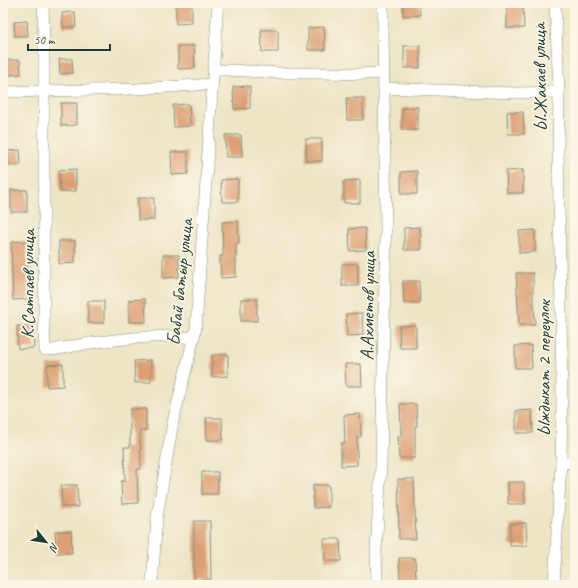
<svg xmlns="http://www.w3.org/2000/svg" width="578" height="588" font-family="Caveat,sans-serif">
	<style>
		.building { fill: #dda076 }
		.lines { fill: none; stroke-linecap: round; stroke-linejoin: round }
		.minor-casing { stroke: #86917d; stroke-width: 12 }
		.minor { stroke: #fff; stroke-width: 11 }
		.labels { text-anchor: middle; stroke-width: 3.5; stroke-linejoin: round; paint-order: stroke }
		.street-label { font-size: 19px; fill: #1f3d34; stroke: #fcf5e5 }
	</style>
	<rect width="100%" height="100%" fill="#fcf5e5"/>
	<filter id="ink" filterUnits="userSpaceOnUse"><feTurbulence type="fractalNoise" baseFrequency=".025" numOctaves="2"/><feDisplacementMap in="SourceGraphic" scale="8" xChannelSelector="R" yChannelSelector="G"/><feConvolveMatrix kernelMatrix="1 2 1 2 8 2 1 2 1" color-interpolation-filters="sRGB"/></filter>
	<filter id="wash" filterUnits="userSpaceOnUse"><feTurbulence type="fractalNoise" baseFrequency=".012" numOctaves="4" result="noise"/><feDisplacementMap in="SourceGraphic" scale="16" xChannelSelector="R" yChannelSelector="G"/><feGaussianBlur stdDeviation="0.9" result="paint"/><feColorMatrix in="noise" values="0 0 0 0 0 0 0 0 0 0 0 0 0 0 0 0 0 1.4 0 .05"/><feComposite in="paint" operator="in"/></filter>
	<g filter="url(#wash)">
		<rect width="100%" height="100%" fill="#ede5c6"/>
		<g id="blocks">
			<g class="building">
				<path d="M176,3H192V23L176,24Z"/>
				<path d="M403,3H419L420,15L403,16Z"/>
				<path d="M507,6H523L524,28H507Z"/>
				<path d="M75,12L76,27H63L62,13Z"/>
				<path d="M27,21L28,36H15L14,22Z"/>
				<path d="M324,27L325,50H308V28Z"/>
				<path d="M261,30H278V52H262Z"/>
				<path d="M178,46H194L195,68L178,69Z"/>
				<rect x="404" y="46" width="16" height="22"/>
				<path d="M59,59H72L73,73L60,74Z"/>
				<path d="M7,60H20L21,74L8,75Z"/>
				<path d="M250,86V108L234,109L233,87Z"/>
				<path d="M346,98H363V120H347Z"/>
				<path d="M61,103H77V125L61,126Z"/>
				<path d="M189,104L190,126L174,127L173,105Z"/>
				<path d="M418,107V130H402V108Z"/>
				<path d="M507,112H523L524,134H508Z"/>
				<path d="M225,135H241L242,157H226Z"/>
				<rect x="306" y="139" width="16" height="22"/>
				<path d="M20,150L21,165H8L7,151Z"/>
				<path d="M171,152H188V174L172,175Z"/>
				<path d="M76,169V191L60,192L59,170Z"/>
				<path d="M523,170V193H507L506,171Z"/>
				<path d="M417,171V194H401V172Z"/>
				<path d="M238,179V202H222L221,180Z"/>
				<path d="M360,180V203H344V181Z"/>
				<rect x="11" y="190" width="16" height="22"/>
				<rect x="138" y="198" width="16" height="22"/>
				<path d="M238,221L239,244H236V277L221,278L220,256H223L222,222Z"/>
				<path d="M420,227L421,250H404V228Z"/>
				<path d="M365,228L366,250L350,251L349,229Z"/>
				<path d="M535,230V252L519,253V231Z"/>
				<path d="M27,241L29,299L13,300L11,242Z"/>
				<path d="M59,241H75V263L59,264Z"/>
				<path d="M163,255H179V277L163,278Z"/>
				<rect x="342" y="264" width="16" height="22"/>
				<path d="M516,273H533V303H534L535,325H519Z"/>
				<path d="M403,281H419L420,303H404Z"/>
				<path d="M145,299L146,322H129V300Z"/>
				<rect x="241" y="299" width="16" height="22"/>
				<rect x="88" y="301" width="16" height="22"/>
				<path d="M362,313L363,335L347,336L346,314Z"/>
				<path d="M416,325V348H400L399,326Z"/>
				<path d="M17,326H33L34,348L18,349Z"/>
				<path d="M531,345L532,368H515V346Z"/>
				<path d="M228,354V376L212,377V355Z"/>
				<path d="M151,360V382L135,383L134,361Z"/>
				<path d="M63,364V386L47,387V365Z"/>
				<path d="M345,364H361L362,386H346Z"/>
				<path d="M400,404H416L417,426H415V458H399L398,436H401Z"/>
				<path d="M130,409H146V431H140L141,469H137L138,503L122,504L121,481H125L124,447H130Z"/>
				<path d="M532,410L533,433H516V411Z"/>
				<path d="M360,414L361,437H357V465L341,466V443H345L344,415Z"/>
				<path d="M206,418H222L223,440H207Z"/>
				<rect x="202" y="472" width="16" height="22"/>
				<path d="M398,479H414L416,539H399Z"/>
				<path d="M508,482H524L525,504H508Z"/>
				<path d="M61,485H77L78,507H62Z"/>
				<path d="M313,485H329V507L313,508Z"/>
				<path d="M194,521H210L211,580H194Z"/>
				<path d="M526,523L527,546H510V524Z"/>
				<path d="M55,531H71L72,553H56Z"/>
				<path d="M324,539H340L341,561H325Z"/>
				<path d="M399,558H415L416,580H400Z"/>
			</g>
		</g>
	</g>
	<g filter="url(#ink)">
		<use href="#blocks" fill-opacity="0" stroke="#86917d" stroke-width="1"/>
		<g class="lines">
			<defs>
				<g id="minor">
					<path d="M43,3L44,43V326L45,350H52L90,343L133,338L170,336L194,338"/>
					<path d="M213,70H228L281,73H322L360,74L383,73"/>
					<path d="M384,88L518,93L559,92"/>
					<path d="M3,92L136,89L212,84"/>
					<path d="M561,463L575,462"/>
					<path d="M152,585L157,517L173,422L196,328L218,3"/>
					<path d="M377,585L376,551L381,466L386,227L383,29V3"/>
					<path d="M554,585L561,463L562,397L561,308L558,151L559,92L555,3"/>
				</g>
			</defs>
			<use href="#minor" class="minor-casing"/>
			<use href="#minor" class="minor"/>
		</g>
	</g>
	<g class="labels">
		<g class="street-label">
			<text transform="translate(539 77) rotate(-91)" y="7">Ы.Жакаев улица</text>
			<text transform="translate(179 282) rotate(-84)" y="7">Бабай батыр улица</text>
			<text transform="translate(27 284) rotate(-90)" y="7">К.Сатпаев улица</text>
			<text transform="translate(367 306) rotate(-89)" y="7">А.Ахметов улица</text>
			<text transform="translate(543 368) rotate(-90)" y="7">Ыждыхат 2 переулок</text>
		</g>
	</g>
	<rect width="578" height="588" fill="none" stroke="#fcf5e5" stroke-width="16"/>
	<g transform="translate(46 542) rotate(120)" stroke="#fcf5e5" stroke-width="3" paint-order="stroke">
	<path d="M0-3L7 15L0 10L-7 15Z" fill="#1f3d34"/>
	<text y="-6" font-size="11" font-weight="bold" text-anchor="middle" fill="#1f3d34">N</text>
	</g>
	<path d="M28 44v6h82v-6" fill="none" stroke="#1f3d34" stroke-width="2"/>
	<text x="34" y="44" font-size="12" fill="#1f3d34" stroke="#fcf5e5" stroke-width="3" paint-order="stroke">50 m</text>
</svg>
